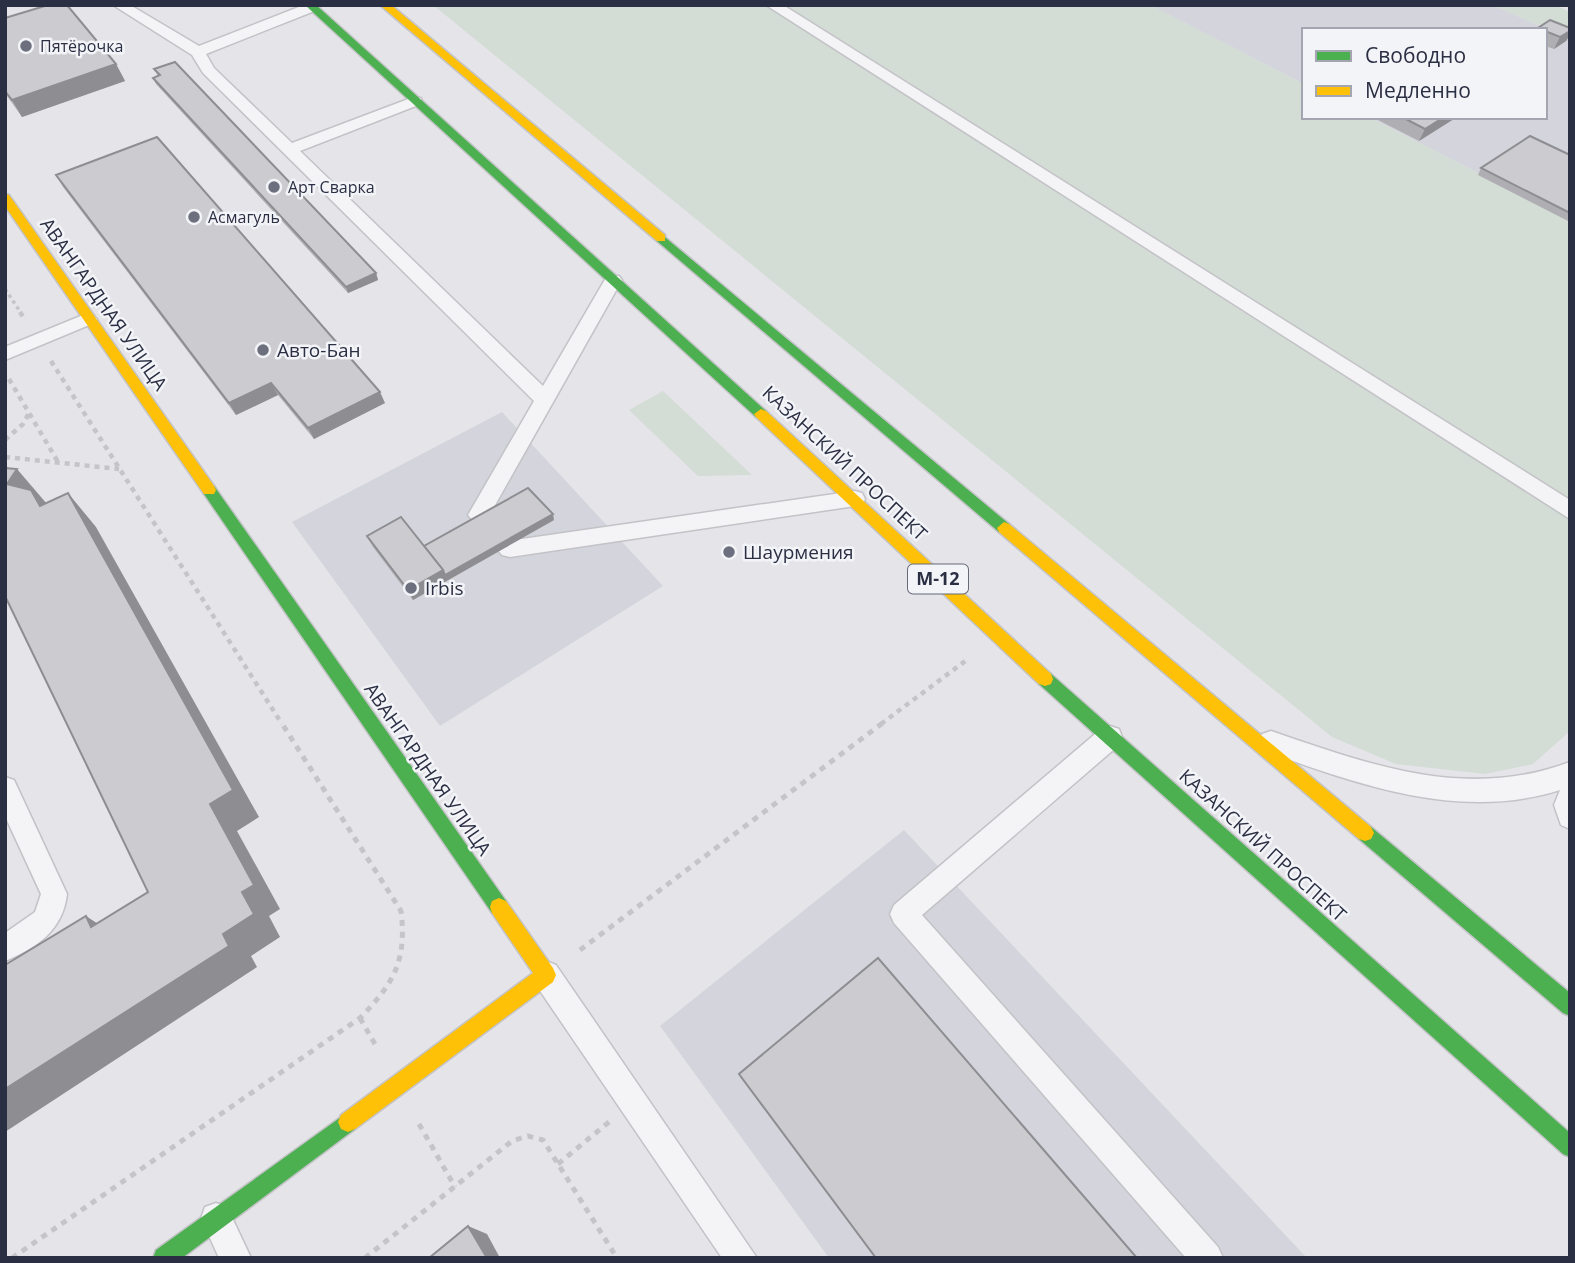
<svg xmlns="http://www.w3.org/2000/svg" width="1575" height="1263" font-family="'Open Sans',sans-serif">
	<style>
		.built { fill: #d3d4dc }
		.green { fill: #d3dcd5 }
		.lines { fill: none; stroke-linecap: round; stroke-linejoin: round }
		.lane-casing { stroke: #c3c3c7; stroke-width: 3 }
		.fast-casing { stroke: #c3c3c7; stroke-width: 3 }
		.slow-casing { stroke: #c3c3c7; stroke-width: 3 }
		.path-far2 { stroke: #c4c4c9; stroke-width: 3.5; stroke-dasharray: 3.5 3.5; stroke-linecap: butt }
		.path-far1 { stroke: #c4c4c9; stroke-width: 4.5; stroke-dasharray: 5 5; stroke-linecap: butt }
		.path { stroke: #c4c4c9; stroke-width: 5; stroke-dasharray: 6 6; stroke-linecap: butt }
		.lane { fill: #f4f4f6; fill-rule: evenodd }
		.fast { fill: #4caf50; fill-rule: evenodd }
		.slow { fill: #ffc107; fill-rule: evenodd }
		.wall { fill: #afafb3 }
		.shaded-wall { fill: #8e8e92 }
		.building { fill: #cbcbd0; stroke: #8e8e92; stroke-width: 2 }
		.poi-dot { fill: #6c6f7d; stroke: #f3f4f8; stroke-width: 2.5 }
		.labels { text-anchor: middle; stroke-width: 5; stroke-linejoin: round; paint-order: stroke }
		.far-poi-label { font-size: 16px; fill: #2b2f43; stroke: #f3f4f8; text-anchor: start }
		.shield { fill: #f3f4f8; stroke: #676a79; stroke-width: 2 }
		.shield-label { font-size: 18px; font-weight: bold; fill: #2b2f43 }
		.street-label { font-size: 19px; fill: #2b2f43; stroke: #f3f4f8 }
		.poi-label { font-size: 19px; fill: #2b2f43; stroke: #f3f4f8; text-anchor: start }
	</style>
	<rect width="100%" height="100%" fill="#e5e5e9"/>
	<g class="built">
		<path d="M1150,5H1492L1570,39V220L1369,117H1545V30H1304V84Z"/>
		<path d="M502,412L663,586L440,726L292,522Z"/>
		<path d="M904,830L1307,1258H829L660,1026Z"/>
	</g>
	<g class="green">
		<path d="M433,5H1150L1304,84V117H1369L1570,220V731L1533,764L1485,774L1396,764L1332,737Z"/>
		<path d="M1492,5H1555L1570,12V39Z"/>
		<path d="M663,391L752,475L698,476L629,410Z"/>
	</g>
	<g class="lines">
		<defs>
			<g id="lane">
				<path d="M113,5H130L199,46L304,5H318L317,10L206,54L214,68L292,143L411,98H421V104L300,151L543,386L607,276H619L622,280L490,514L515,540L855,491L862,493L865,499L862,505L510,557L502,555L468,515L534,401L203,73L192,55Z"/>
				<path d="M766,5H783L1570,500V519Z"/>
				<path d="M88,313L97,319L94,323L5,360V347Z"/>
				<path d="M1110,726L1119,729L1122,737L1119,745L922,915L1218,1247L1223,1258H1186L894,923L890,914L894,905L1101,729Z"/>
				<path d="M1271,731C1371,765 1466,801 1570,762V829L1561,825L1554,805L1560,790C1460,822 1357,784 1262,750L1259,742L1262,734Z"/>
				<path d="M5,777L14,780L67,894C63,930 37,948 5,961V933L35,912L41,894L5,816Z"/>
				<path d="M546,961L556,965L757,1258H722L536,985L532,975L536,965Z"/>
				<path d="M216,1203L227,1207L251,1258H219L201,1218L205,1207Z"/>
			</g>
			<g id="fast">
				<path d="M305,5H316L766,411L768,414L766,417H756Z"/>
				<path d="M661,234L1009,524L1011,528L1009,532H999L657,241L655,238Z"/>
				<path d="M209,485L214,486L506,901L508,907L506,913L499,916L492,913L204,494L202,490L204,486Z"/>
				<path d="M1045,672L1051,674L1570,1133V1157L1563,1154L1039,684L1037,679L1039,674Z"/>
				<path d="M1365,825L1371,827L1570,993V1016L1563,1013L1359,839L1356,833L1359,827Z"/>
				<path d="M348,1112L355,1115L358,1122L355,1129L182,1258H153L156,1250Z"/>
			</g>
			<g id="slow">
				<path d="M380,5H391L665,235V241H657Z"/>
				<path d="M5,194L9,195L214,486L216,490L214,494H204L5,206Z"/>
				<path d="M761,409L766,411L1051,674L1053,679L1051,684L1045,686L1039,684L756,417L754,414Z"/>
				<path d="M1004,522L1009,524L1371,827L1374,833L1371,839L1365,841L1359,839L999,532L997,528Z"/>
				<path d="M499,898L506,901L553,968L556,975L553,982L355,1129L348,1132L341,1129L338,1122L341,1115L533,973L492,913L490,907L492,901Z"/>
			</g>
		</defs>
		<use href="#lane" class="lane-casing"/>
		<use href="#fast" class="fast-casing"/>
		<use href="#slow" class="slow-casing"/>
		<path class="path-far2" d="M5,289L21,313"/>
		<g class="path-far1">
			<path d="M20,312L24,318"/>
			<path d="M51,361L282,724"/>
			<path d="M9,379L58,462"/>
			<path d="M5,440L23,424L29,413"/>
			<path d="M5,457L119,469"/>
			<path d="M881,724L968,659"/>
		</g>
		<g class="path">
			<path d="M580,950L884,722"/>
			<path d="M360,1018L376,1046"/>
			<path d="M419,1124L455,1187"/>
			<path d="M558,1164L609,1122"/>
			<path d="M12,1258L360,1018C394,983 407,961 401,911L281,722"/>
			<path d="M365,1258L512,1141L528,1136L543,1140L617,1258"/>
		</g>
		<use href="#lane" class="lane"/>
		<use href="#fast" class="fast"/>
		<use href="#slow" class="slow"/>
	</g>
	<g class="wall">
		<path d="M5,18L116,64L125,81L22,117L5,93Z"/>
		<path d="M1538,28H1570V35L1566,41L1554,49L1545,46V30H1536Z"/>
		<path d="M154,69L376,273L378,280L348,293L156,84L153,78L158,76Z"/>
		<path d="M1377,117H1457L1419,141L1376,119Z"/>
		<path d="M1570,155V222L1478,175L1481,168Z"/>
		<path d="M56,175L385,403L314,439L278,395L236,415L63,187Z"/>
		<path d="M554,520L413,600L373,547L367,536L424,546Z"/>
		<path d="M739,1074L1137,1258H875L740,1077Z"/>
	</g>
	<g class="shaded-wall">
		<path d="M1570,31V35L1566,41L1554,49L1560,37Z"/>
		<path d="M116,64L125,81L22,117L12,100Z"/>
		<path d="M1444,117H1457L1419,141L1425,129Z"/>
		<path d="M376,273L378,280L348,293L346,287Z"/>
		<path d="M271,383L278,395L236,415L229,403Z"/>
		<path d="M380,392L385,403L314,439L308,428Z"/>
		<path d="M17,469L47,504L61,525L7,484Z"/>
		<path d="M68,493L96,527L259,817L237,831L280,909L269,916L280,937L251,956L257,967L5,1132V1089L223,934L242,892Z"/>
		<path d="M553,514L554,520L413,600L408,590L443,570Z"/>
		<path d="M86,916L121,939L91,927Z"/>
		<path d="M468,1226L487,1234L500,1258H487Z"/>
	</g>
	<g class="building">
		<path d="M48,5H67L116,64L12,100L5,91V18Z"/>
		<path d="M1550,20L1570,28V31L1560,37L1545,31V30L1538,28Z"/>
		<path d="M175,62L376,273L346,287L153,78L160,75L154,69Z"/>
		<path d="M1402,117H1444L1425,129Z"/>
		<path d="M1530,136L1570,155V213L1481,168Z"/>
		<path d="M157,137L380,392L308,428L271,383L229,403L56,175Z"/>
		<path d="M5,468L17,469L7,484L31,490L40,506L68,493L233,790L210,804L254,885L242,892L254,914L223,934L229,946L5,1089V965L86,916L91,927L148,892L5,596Z"/>
		<path d="M528,488L553,514L445,575L443,570L424,546Z"/>
		<path d="M401,517L443,570L408,590L367,536Z"/>
		<path d="M878,958L1137,1258H876L739,1074Z"/>
		<path d="M468,1226L487,1258H429Z"/>
	</g>
	<g class="poi-dot">
		<circle cx="26" cy="46" r="7"/>
		<circle cx="274" cy="187" r="7"/>
		<circle cx="194" cy="217" r="7"/>
		<circle cx="263" cy="350" r="7"/>
		<circle cx="729" cy="552" r="7"/>
		<circle cx="411" cy="588" r="7"/>
	</g>
	<g class="labels">
		<g class="far-poi-label">
			<text x="40" y="52">Пятёрочка</text>
			<text x="288" y="193">Арт Сварка</text>
			<text x="208" y="223">Асмагуль</text>
		</g>
		<rect class="shield" x="908" y="564.5" width="60" height="29" rx="5"/>
		<g class="shield-label">
			<text x="938" y="585">М-12</text>
		</g>
		<g class="street-label">
			<text transform="translate(104 304) rotate(55)" y="7">АВАНГАРДНАЯ УЛИЦА</text>
			<text transform="translate(845 463) rotate(43)" y="7">КАЗАНСКИЙ ПРОСПЕКТ</text>
			<text transform="translate(428 769) rotate(55)" y="7">АВАНГАРДНАЯ УЛИЦА</text>
			<text transform="translate(1263 845) rotate(42)" y="7">КАЗАНСКИЙ ПРОСПЕКТ</text>
		</g>
		<g class="poi-label">
			<text x="277" y="357">Авто-Бан</text>
			<text x="743" y="559">Шаурмения</text>
			<text x="425" y="595">Irbis</text>
		</g>
	</g>
	<rect width="1575" height="1263" fill="none" stroke="#2b2f43" stroke-width="14"/>
	<rect x="1302" y="28" width="245" height="91" fill="#f3f4f8" stroke="#a3a5b0" stroke-width="2"/>
	<rect x="1316" y="51" width="35" height="10" fill="#4caf50" stroke="#a3a5b0" stroke-width="2"/>
	<text x="1365" y="63" font-size="21" fill="#2b2f43">Свободно</text>
	<rect x="1316" y="86" width="35" height="10" fill="#ffc107" stroke="#a3a5b0" stroke-width="2"/>
	<text x="1365" y="98" font-size="21" fill="#2b2f43">Медленно</text>
</svg>
